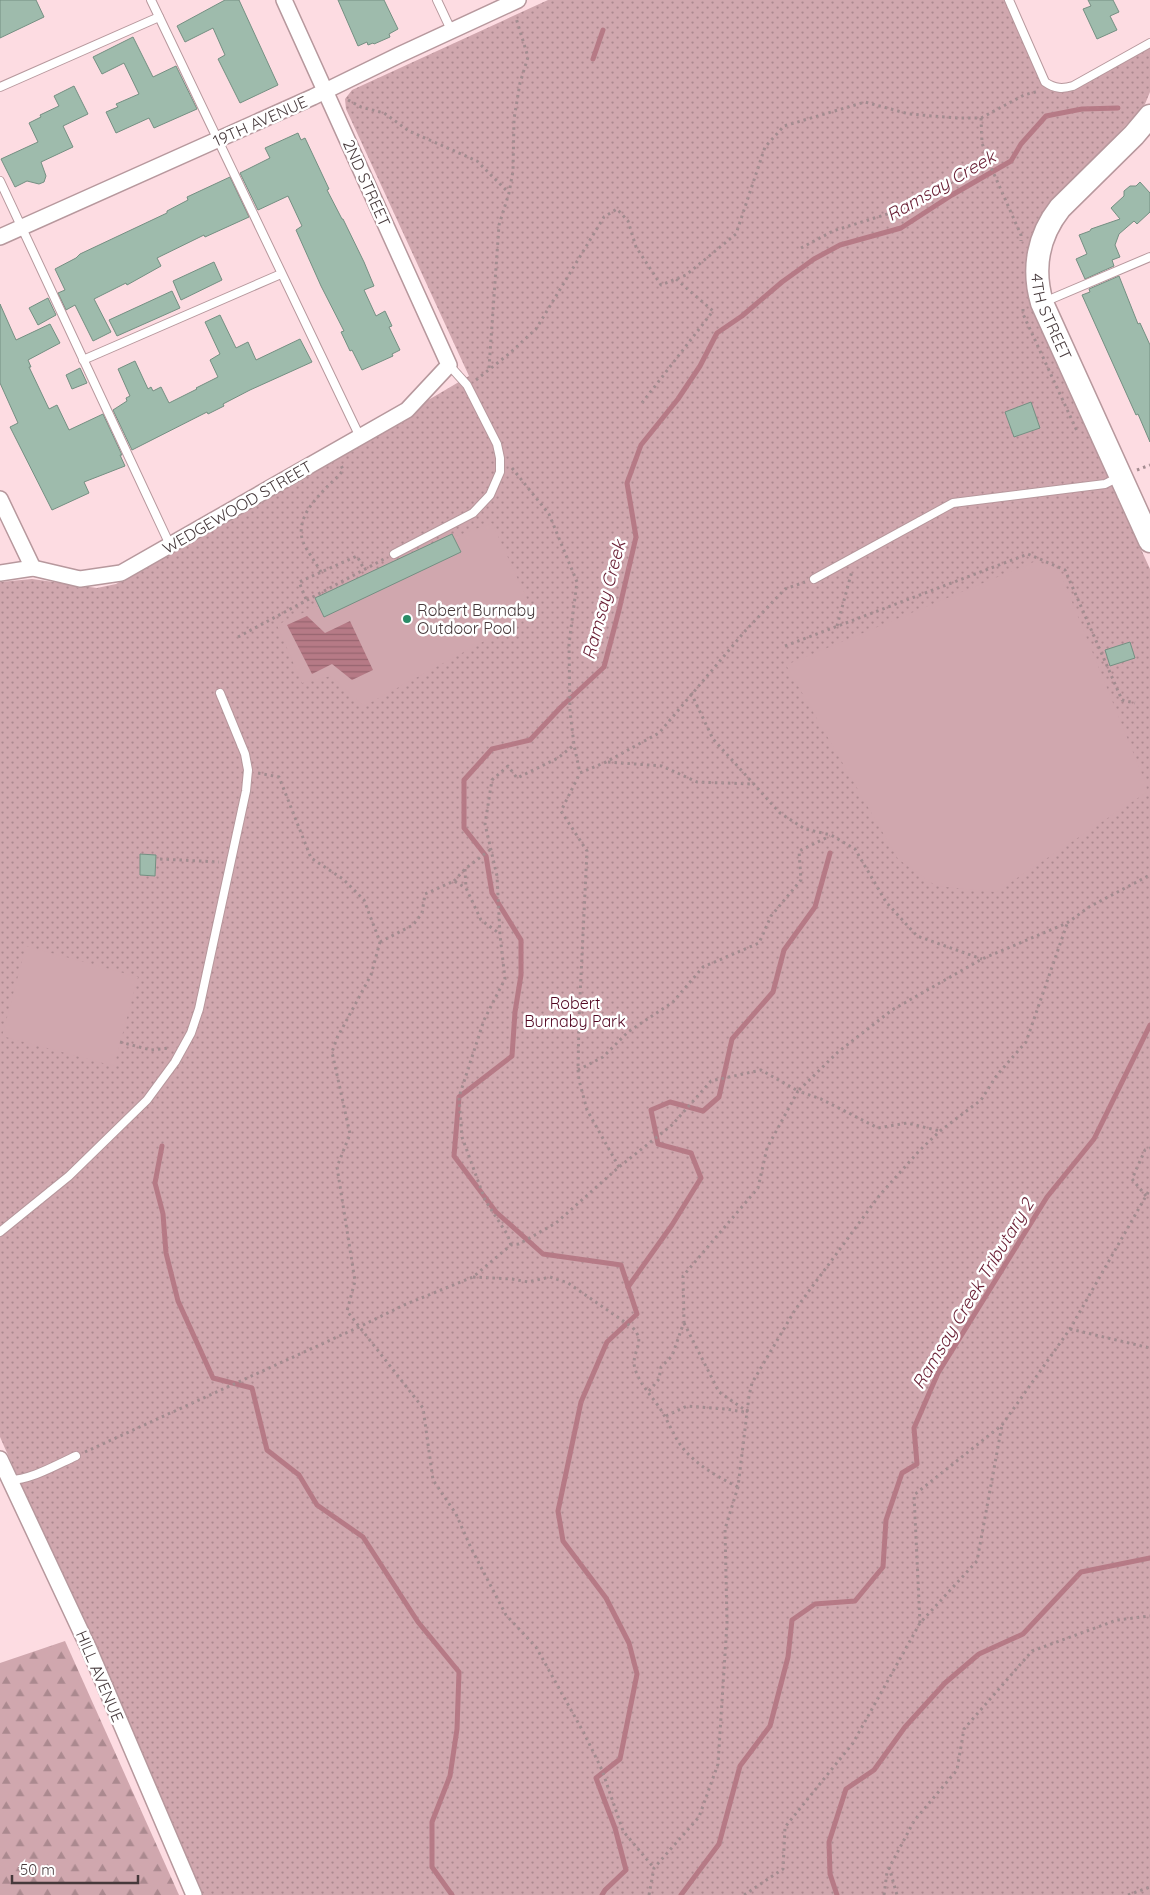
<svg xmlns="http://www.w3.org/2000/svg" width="1150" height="1895" font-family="Quicksand,sans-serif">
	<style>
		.forest { fill: url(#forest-firs) }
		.park { fill: url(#park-dots) }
		.garden { fill: #d0a7ae }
		.water { fill: url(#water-rules) }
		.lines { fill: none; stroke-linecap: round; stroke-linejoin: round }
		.stream { stroke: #b67a86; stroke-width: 5 }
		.building { fill: #9ebbac; stroke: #748f82 }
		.lane-casing { stroke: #b7989d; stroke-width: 10 }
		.street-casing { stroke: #b7989d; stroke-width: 18 }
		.secondary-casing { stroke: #b7989d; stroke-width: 25 }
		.path { stroke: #a38c90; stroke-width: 3; stroke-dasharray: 2.5 4; stroke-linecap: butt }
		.lane { stroke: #fff; stroke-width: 8 }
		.street { stroke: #fff; stroke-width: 15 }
		.secondary { stroke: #fff; stroke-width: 22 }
		.poi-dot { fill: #298c67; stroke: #fff; stroke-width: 2 }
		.labels { text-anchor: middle; stroke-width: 5; stroke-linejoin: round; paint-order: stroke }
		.street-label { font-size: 16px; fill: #46393b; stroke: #fff }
		.poi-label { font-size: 16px; fill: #46393b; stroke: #fff; text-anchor: start }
		.park-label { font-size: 16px; fill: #520722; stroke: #fff }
		.water-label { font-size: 18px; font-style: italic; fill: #6b2136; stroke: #fff }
	</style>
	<defs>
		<pattern id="forest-firs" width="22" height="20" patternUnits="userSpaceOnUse" patternTransform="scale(1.25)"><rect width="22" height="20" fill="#d0a7ae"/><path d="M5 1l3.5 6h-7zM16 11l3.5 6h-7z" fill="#ab898f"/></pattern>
		<pattern id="park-dots" width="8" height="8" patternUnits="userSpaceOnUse" patternTransform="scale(1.25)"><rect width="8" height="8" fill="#d0a7ae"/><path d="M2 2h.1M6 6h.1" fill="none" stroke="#ab898f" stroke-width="1.8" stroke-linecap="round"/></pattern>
		<pattern id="water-rules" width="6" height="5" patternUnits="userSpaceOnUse" patternTransform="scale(1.25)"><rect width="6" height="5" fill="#b67a86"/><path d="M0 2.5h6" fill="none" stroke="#96656f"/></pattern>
	</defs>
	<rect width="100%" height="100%" fill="#fddce2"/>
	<path class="forest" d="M65,1641L179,1895H0V1663Z"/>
	<path class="park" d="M548,0H1009L1045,82L1065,88L1150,43V92L1145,104L1135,116L1049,205L1030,301L1035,315L1150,569V1895H202L0,1437V582L32,579L97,588L116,584L469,376L346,109L345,99L352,90Z"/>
	<g class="garden">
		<path d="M492,523L534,614L364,706L331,676L302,683L277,625L318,606L315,598L452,534L454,537Z"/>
		<path d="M1036,561L1059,570L1146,784L1147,792L996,892L936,886L898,859L786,665Z"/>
		<path d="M26,946L138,977L114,1066L2,1036Z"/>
	</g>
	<path class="water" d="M307,616L325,633L350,621L373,670L352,680L332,664L312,674L287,625Z"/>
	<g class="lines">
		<g class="stream">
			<path d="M593,59L603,30"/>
			<path d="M162,1146L155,1183L163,1214L166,1253L178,1301L213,1378L252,1388L267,1450L299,1475L317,1505L363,1537L418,1622L459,1672L457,1729L450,1776L432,1822V1867L452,1895"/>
			<path d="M628,1287L672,1225L701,1178L691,1153L658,1144L651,1110L670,1102L703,1111L719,1097L732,1039L773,992L784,950L815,907L830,853"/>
			<path d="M602,1895L605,1890L626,1870L615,1828L596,1778L620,1759L637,1674L629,1643L606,1598L563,1541L558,1511L581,1402L607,1342L637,1314L621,1265L543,1254L496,1212L454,1156L459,1097L512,1056L515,1012L521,975V940L492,893L486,856L464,828V780L492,749L530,740L561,707L604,667L619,610L636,537L627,483L641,445L678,399L700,366L717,333L742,316L782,282L814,259L840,245L901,228L952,195L1011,161L1021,144L1046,116L1082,109L1118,108"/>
			<path d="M681,1895L719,1844L740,1766L770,1726L788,1657L792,1620L815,1604L855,1601L883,1567L886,1520L902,1473L917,1464L914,1428L938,1373L1047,1197L1094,1139L1150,1025"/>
			<path d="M837,1895L830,1874L829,1842L846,1789L874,1770L905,1727L945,1683L979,1654L1023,1634L1081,1572L1150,1558"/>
		</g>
	</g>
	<g class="building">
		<path d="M0,0H36L44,17L0,38Z"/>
		<path d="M225,0H239L278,85L240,103L218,59L225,55L213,28L185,42L177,26Z"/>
		<path d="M338,0H384L398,29L389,34L390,37L374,44L373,43L368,45L367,42L358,46Z"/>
		<path d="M1088,0H1113L1119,12L1110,16L1117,30L1097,39L1083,9L1091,6Z"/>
		<path d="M133,37L153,77L176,66L197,109L154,128L149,118L116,133L106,112L118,107L116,104L139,94L124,63L102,74L93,57Z"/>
		<path d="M74,86L88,114L63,126L73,147L41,162L46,176L44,182L39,184L27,181L15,187L1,159L38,142L29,123L41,117L40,115L59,106L54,96Z"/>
		<path d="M298,133L301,140L305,138L329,189L327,190L342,219H343L364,262L374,286L364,290L376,316L385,311L392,326L389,327L400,350L392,354L393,356L362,370L352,350L350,351L341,332L344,331L321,286L296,230L302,226L288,196L258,210L240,173L270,158L265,148Z"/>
		<path d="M230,177L249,217L205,237L204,235L157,258L161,266L127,285L126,283L94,299L111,332L93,341L75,305L66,310L58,293L65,290L55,269L76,258L80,254L167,213V211L188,200L187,197Z"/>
		<path d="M1140,182L1150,193V212L1137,224L1134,221L1119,234L1115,245L1120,257L1112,260L1114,266L1085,279L1076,259L1087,254L1079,235L1090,231L1091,229L1120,219L1111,208L1124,196V191L1130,186H1136Z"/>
		<path d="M214,262L222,280L181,300L173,281Z"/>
		<path d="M1119,276L1138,324L1140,323L1150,345V442L1138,414L1136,415L1082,295L1090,292L1089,289Z"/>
		<path d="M172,291L180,308L117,336L109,320Z"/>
		<path d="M48,298L56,315L38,325L29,308Z"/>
		<path d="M0,304L16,340L50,324L60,343L28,360L31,367H29L49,409L57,405L69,430L103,414L122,455H120L125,466L84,482L89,493L52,510L10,427L18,423L0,383Z"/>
		<path d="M220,315L236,348L248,342L256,360L300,339L312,362L250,390L223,404L224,406L208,414L207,412L132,450L113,410L127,401L126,398L130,396L118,369L135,361L148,389L151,387L153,391L161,387L169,403L197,389L196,388L218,377L210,360L220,354L205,322Z"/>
		<path d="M80,368L87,383L72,389L66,375Z"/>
		<path d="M1031,402L1040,428L1014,437L1005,412Z"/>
		<path d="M452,534L461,552L324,617L315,598Z"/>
		<path d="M1130,642L1135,658L1110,666L1105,650Z"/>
		<path d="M140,854L156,855L155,876L140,875Z"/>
	</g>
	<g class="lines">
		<defs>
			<g id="lane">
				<path d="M151,0L360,437"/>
				<path d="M437,0L452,32"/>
				<path d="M1009,0L1045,82C1055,89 1063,89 1073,86L1150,43"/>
				<path d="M0,87L159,17"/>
				<path d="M0,181L170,545"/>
				<path d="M1044,302L1150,257"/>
				<path d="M83,360L281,274"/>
				<path d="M394,554L473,513L490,495L500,472V458L497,444L467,385L449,365"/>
				<path d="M814,579L953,503L1105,484L1119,477"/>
				<path d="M0,1232L69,1176L147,1100L175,1062L191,1033L199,1009L246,791L248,770L245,754L220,693"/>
				<path d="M9,1480C31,1480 56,1465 76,1456"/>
			</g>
			<g id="street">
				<path d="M0,237L313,97L399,55L518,0"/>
				<path d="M0,499L33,568"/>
				<path d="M0,573L33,568L80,579L121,573L407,410L449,365L284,0"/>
				<path d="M0,1459L89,1649L194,1895"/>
			</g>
			<g id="secondary">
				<path id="s1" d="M1150,116L1134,135L1060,208C1038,236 1032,269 1042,303L1150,541"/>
			</g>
		</defs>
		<use href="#lane" class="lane-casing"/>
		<use href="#street" class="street-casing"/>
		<use href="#secondary" class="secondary-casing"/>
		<g class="path">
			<path d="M348,100L361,107L384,113L409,131L477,161L509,193"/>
			<path d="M981,118L982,143L990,165L1021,235V241"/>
			<path d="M801,248L833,231L900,210L940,190L987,158"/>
			<path d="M1023,309V314L1077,431"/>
			<path d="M489,368L499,225L509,193L513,171L514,119L520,83L528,57L516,18"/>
			<path d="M476,380L510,353L536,329L604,217L617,209L628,221L636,247L661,285L686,275L736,234L765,147L784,126L865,102L909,114L957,118H981L1024,95L1039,91"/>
			<path d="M642,403L713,311L676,279"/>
			<path d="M512,468L549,514L577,582L569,644L570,711L574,745L580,773"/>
			<path d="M1137,470L1150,465"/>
			<path d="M321,572C316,563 307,551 303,542C296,521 311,504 324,490C330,483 338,478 343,470L341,465"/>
			<path d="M306,599L299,582L357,556L364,569"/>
			<path d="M837,626L852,571"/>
			<path d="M238,637L384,559"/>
			<path d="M785,646L1028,554L1065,570L1122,700L1135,703"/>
			<path d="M691,693L713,739L780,813L805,829L831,835L855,849L886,902L917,936L982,959"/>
			<path d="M608,762L662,766L697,782L753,784"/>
			<path d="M258,773L279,777L311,858L343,879L364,900L380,942L371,975L337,1038L332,1052L350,1134L337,1167L355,1281L347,1311L423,1408L433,1480L456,1514L471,1548L506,1615L536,1647L585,1735L602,1770L623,1831L654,1868"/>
			<path d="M160,859L219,862"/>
			<path d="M465,869L466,888L481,920L500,934"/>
			<path d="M454,881L465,869L491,849"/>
			<path d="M380,942L413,925L422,913L425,894L454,881L466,888"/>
			<path d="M120,1042L151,1050L170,1048"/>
			<path d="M578,1070L603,1057L628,1032L673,1002L703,967L759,943L771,916L801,880L799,851L830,836"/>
			<path d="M619,1167L587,1110L579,1080L578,1070L579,1018L587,851L561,811L580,773L606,762L659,733L746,630L785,589L805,582"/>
			<path d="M1146,1196L1132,1179L1145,1150L1150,1148"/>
			<path d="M511,1245L507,1234L485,1200L462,1137L459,1097L484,1020L505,979L500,935L497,876L485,824L492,780L508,766L517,778L558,758L574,745"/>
			<path d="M473,1277L512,1279L528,1282L550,1277L568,1283L632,1327C648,1343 630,1351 635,1369C640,1384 650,1394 659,1407C668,1420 673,1435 682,1447C696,1465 718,1477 738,1487"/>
			<path d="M684,1323L719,1392L748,1412"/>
			<path d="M1070,1329L1150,1348"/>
			<path d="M649,1391L659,1379L661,1367L672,1356L684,1322L683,1276L758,1188L767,1148L798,1091L821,1099L878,1128L907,1123L940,1131"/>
			<path d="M666,1416L687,1406L726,1409L744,1412"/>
			<path d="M85,1452L359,1327L404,1305L473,1277L511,1245L519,1244L556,1223L619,1167L672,1125L711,1081L761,1070L798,1091L838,1052L892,1010L982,959L1067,923L1089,907L1150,875"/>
			<path d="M920,1623L914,1495L1002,1425L1070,1329L1150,1189"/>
			<path d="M889,1867L897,1895"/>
			<path d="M649,1895L654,1868L699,1817L718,1764L727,1623L725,1529L738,1487L749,1396L752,1383L795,1310L879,1196L920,1150L940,1131L981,1100L997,1075L1026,1042L1067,924"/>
			<path d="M744,1895L783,1869L785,1827L853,1743L920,1623L977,1561L1002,1425"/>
			<path d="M884,1895L887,1872L914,1821L957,1770L964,1729L1032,1651L1117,1620L1150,1616"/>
			<path d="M1128,1895L1150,1887"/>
		</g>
		<use href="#lane" class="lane"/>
		<use href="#street" class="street"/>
		<use href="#secondary" class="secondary"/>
	</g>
	<circle class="poi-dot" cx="407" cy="619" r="5"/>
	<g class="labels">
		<g class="street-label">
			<text transform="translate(260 121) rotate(-24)" y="6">19TH AVENUE</text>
			<text transform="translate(367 183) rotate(66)" y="6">2ND STREET</text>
			<text dy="6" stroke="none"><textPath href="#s1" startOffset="245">4TH STREET</textPath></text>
			<text transform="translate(237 507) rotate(-30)" y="6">WEDGEWOOD STREET</text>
			<text transform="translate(100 1676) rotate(67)" y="6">HILL AVENUE</text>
		</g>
		<g class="poi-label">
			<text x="417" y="616">Robert Burnaby<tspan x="417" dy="18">Outdoor Pool</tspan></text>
		</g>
		<g class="park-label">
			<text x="575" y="1009">Robert<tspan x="575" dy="18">Burnaby Park</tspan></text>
		</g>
		<g class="water-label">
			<text transform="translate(941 186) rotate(-30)" y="6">Ramsay Creek</text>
			<text transform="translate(604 600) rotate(-75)" y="6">Ramsay Creek</text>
			<text transform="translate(973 1294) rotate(-59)" y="6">Ramsay Creek Tributary 2</text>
		</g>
	</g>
	<path d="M12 1875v8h126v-8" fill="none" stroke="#46393b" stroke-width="2.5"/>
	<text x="20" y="1875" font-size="15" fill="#46393b" stroke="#ffffff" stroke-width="4" paint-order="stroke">50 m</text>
</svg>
